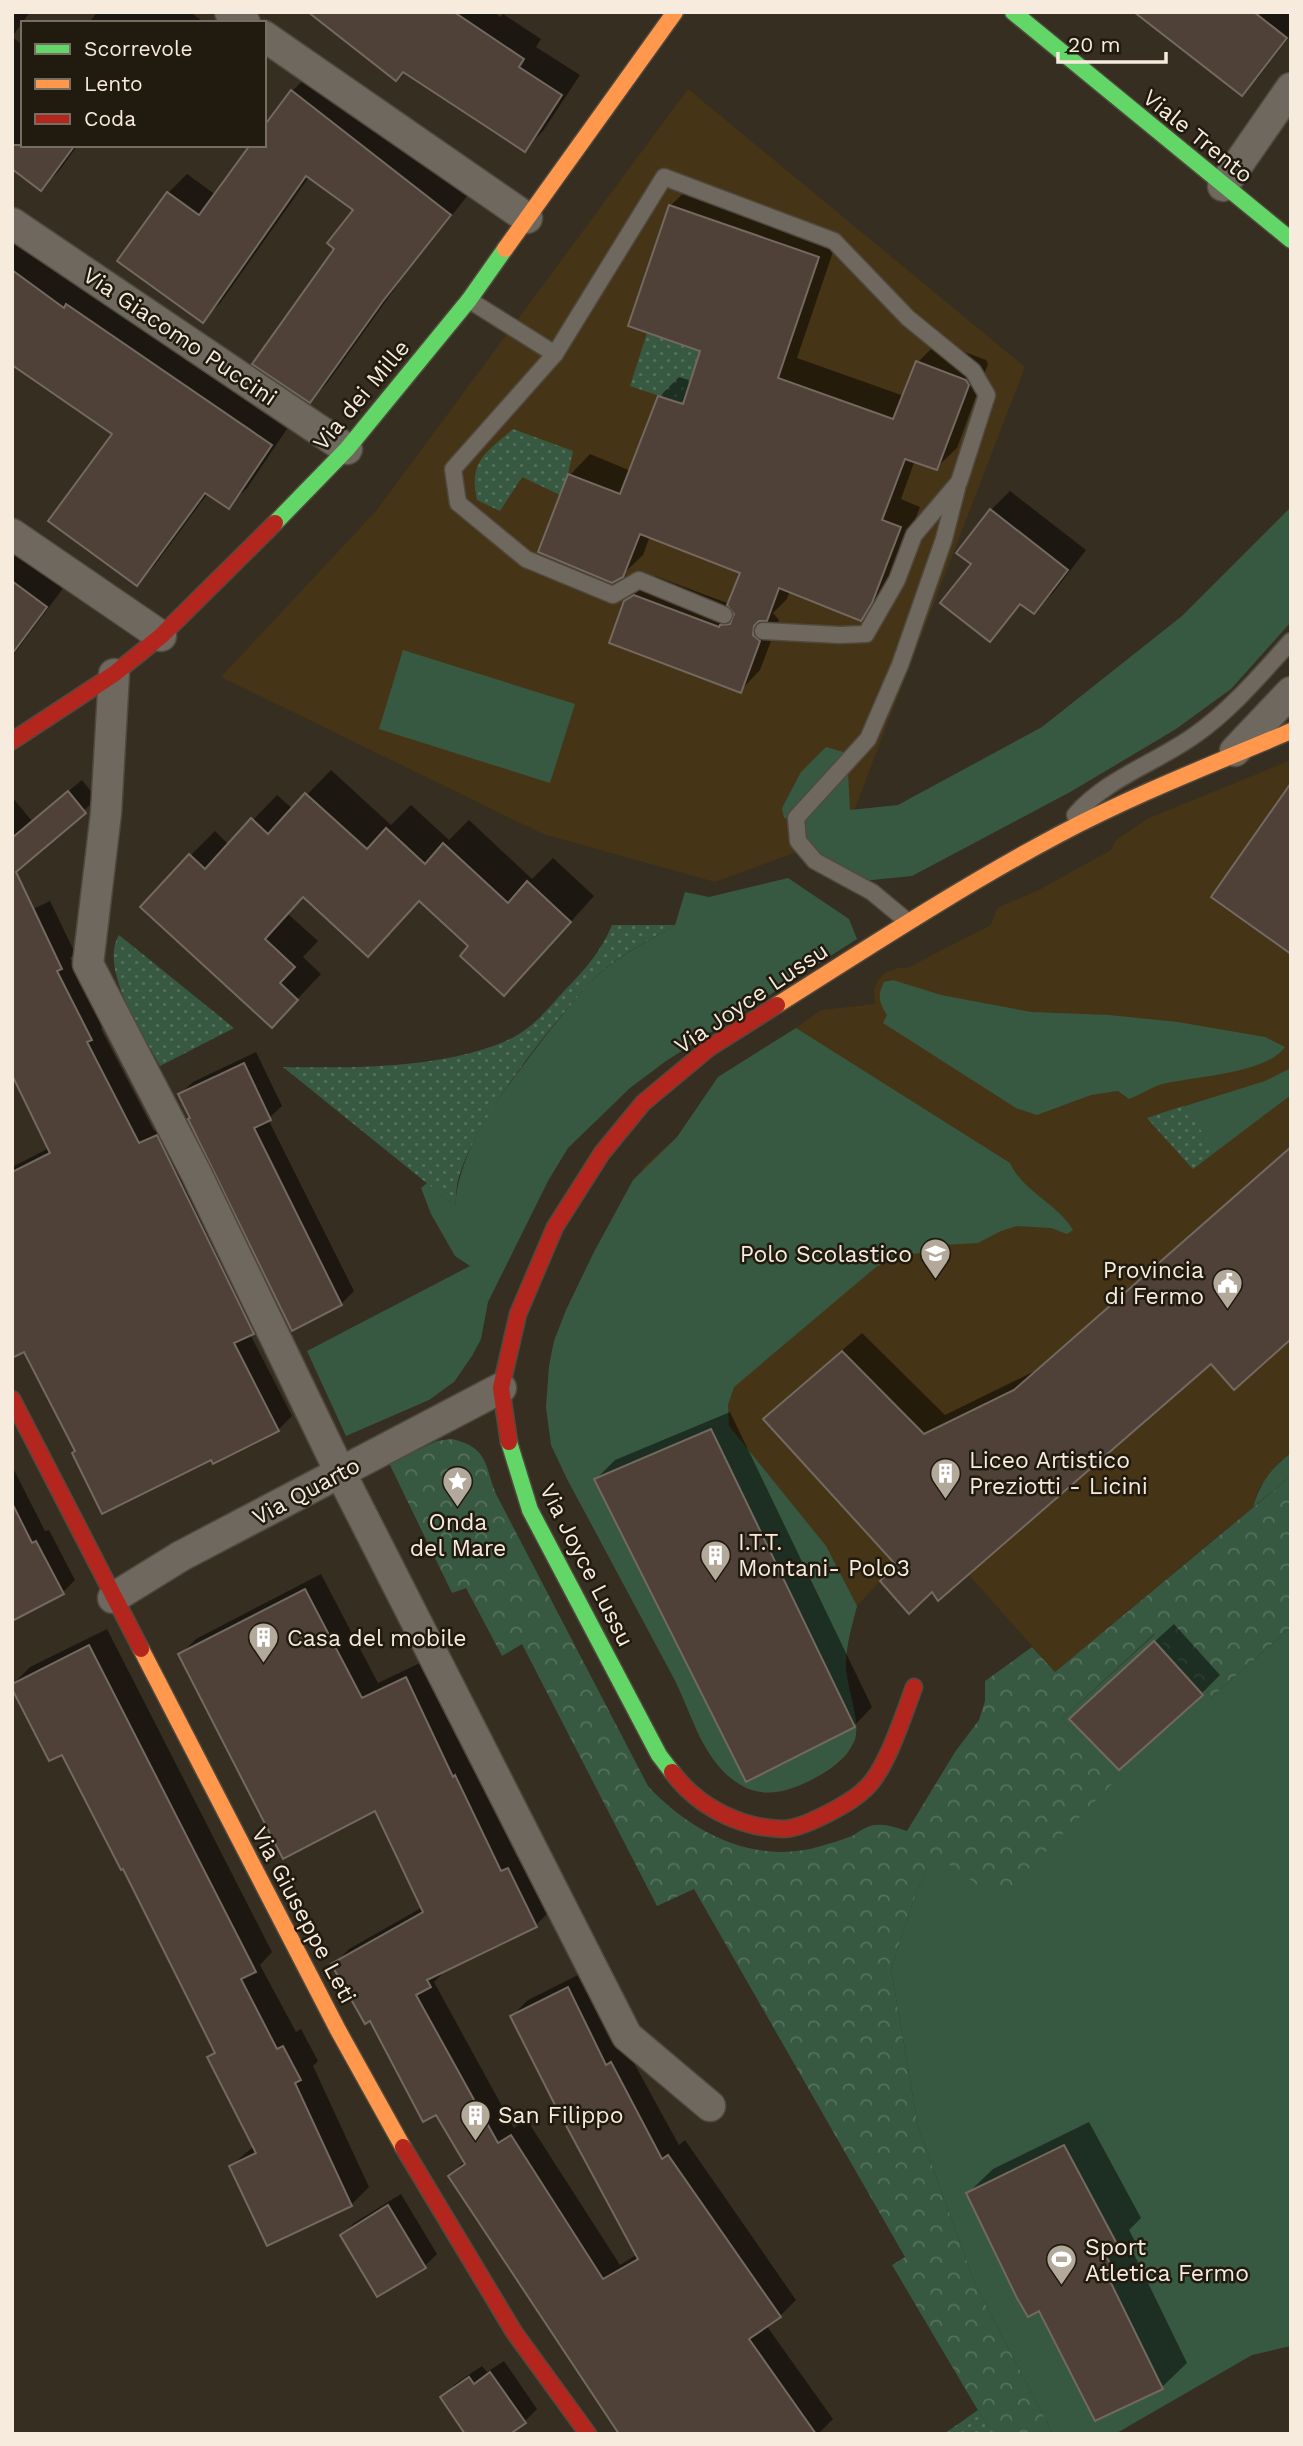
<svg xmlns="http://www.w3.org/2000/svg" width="1303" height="2446" font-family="'Work Sans',sans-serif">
<defs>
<pattern id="park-crowns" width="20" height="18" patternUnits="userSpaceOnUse" patternTransform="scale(1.75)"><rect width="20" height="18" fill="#385941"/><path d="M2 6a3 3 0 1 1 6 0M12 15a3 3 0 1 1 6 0" fill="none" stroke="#55715c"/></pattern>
<pattern id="garden-dots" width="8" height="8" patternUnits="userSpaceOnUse" patternTransform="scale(1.75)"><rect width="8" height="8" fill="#385941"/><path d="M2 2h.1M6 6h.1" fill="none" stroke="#55715c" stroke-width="1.8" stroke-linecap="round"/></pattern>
</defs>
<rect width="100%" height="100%" fill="#362e20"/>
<!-- built -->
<g fill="#463416">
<path d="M 688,89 L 1025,367 L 845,834 L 715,882 L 543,834 L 221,677 L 376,511 Z"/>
<path d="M 1291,760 L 1291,1453 L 1280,1461 L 1259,1488 L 1253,1507 L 1055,1672 L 969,1575 L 938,1601 L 932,1592 L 909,1613 L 879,1582 L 857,1606 L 848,1640 L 846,1668 L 856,1727 L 856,1738 L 847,1755 L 823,1774 L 782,1792 L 764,1793 L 743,1787 L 726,1774 L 699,1737 L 681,1691 L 567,1479 L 551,1445 L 546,1407 L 549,1366 L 554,1341 L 566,1310 L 594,1252 L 645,1165 L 677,1137 L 718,1077 L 796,1028 L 821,1010 L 875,1004 L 874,989 L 879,979 L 885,973 L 898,968 L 907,968 L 991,925 L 997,908 L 1039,890 L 1111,850 L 1116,840 L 1149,818 Z"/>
</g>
<!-- grass -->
<g fill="#385941">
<path d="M 1291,507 L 1291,622 L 1231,689 L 1176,729 L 1072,791 L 912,876 L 862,881 L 815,861 L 796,818 L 784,818 L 782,808 L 801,772 L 826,747 L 847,753 L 850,810 L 898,805 L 1042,727 L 1182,616 Z"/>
<path d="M 403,650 L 575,704 L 550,783 L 379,729 Z"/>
<path d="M 788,878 L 849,919 L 857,939 L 666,1061 L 630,1088 L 568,1148 L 548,1181 L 488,1302 L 481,1339 L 472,1356 L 454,1382 L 429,1400 L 346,1436 L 307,1351 L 470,1266 L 455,1256 L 431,1214 L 421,1188 L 427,1183 L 455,1206 C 460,1145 502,1094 537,1047 C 555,1024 574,999 595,978 C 616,957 650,940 675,925 L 685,892 L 709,897 Z"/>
<path d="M 893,980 L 941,995 L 1031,1012 L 1109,1015 L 1178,1022 L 1265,1037 L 1285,1047 C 1265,1075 1191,1076 1159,1085 C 1149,1089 1139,1095 1129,1099 L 1118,1091 L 1091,1095 L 1037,1115 L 1016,1108 L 883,1023 L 887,1015 C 879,1002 877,996 884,982 Z"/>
<path d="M 796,1028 L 1010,1163 C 1024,1193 1056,1202 1073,1230 L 1067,1234 L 1051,1228 L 1017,1226 L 1001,1231 L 978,1243 L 943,1245 L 929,1252 L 897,1256 L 876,1267 L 734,1387 L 728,1405 L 729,1426 L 826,1546 L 857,1606 C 852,1627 845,1647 846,1669 C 847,1689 862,1723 854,1742 C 845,1761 826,1773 807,1782 C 786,1792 762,1798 741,1785 C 702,1763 692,1712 672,1675 C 637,1610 602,1544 567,1479 L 551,1445 L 546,1407 L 549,1366 L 554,1341 L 566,1310 L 594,1252 L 633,1180 L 677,1137 L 718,1077 Z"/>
<path d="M 1291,1068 L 1291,1095 L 1193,1169 L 1147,1118 L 1265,1081 Z"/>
<path d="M 1291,1453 L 1291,1476 L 1253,1507 C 1260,1483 1271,1468 1291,1453 Z"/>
<path d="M 1291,1627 L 1291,2346 L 1252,2355 L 1115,2434 L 1053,2434 L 975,2284 L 918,2126 L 891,1969 L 917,1890 L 936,1854 L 1116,1779 L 1062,1719 L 1155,1634 L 1212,1697 Z"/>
</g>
<!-- park -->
<path fill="url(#park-crowns)" d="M 452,1439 C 489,1448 484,1464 496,1494 L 648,1786 C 691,1833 756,1866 821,1846 C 831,1843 842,1840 852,1836 C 859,1832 867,1825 876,1825 C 886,1824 897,1828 907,1831 L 955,1752 L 979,1720 L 985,1701 L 985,1681 L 1032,1647 L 1055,1672 L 1291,1476 L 1291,1627 L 1212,1697 L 1154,1634 L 1062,1719 L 1117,1779 L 998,1900 L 936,1855 L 917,1890 L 891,1969 L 918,2126 L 975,2284 L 1053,2434 L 992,2434 L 892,2265 L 905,2257 L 694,1889 L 657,1906 L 522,1644 L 502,1656 L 466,1588 L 452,1593 L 389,1463 L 437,1441 Z"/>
<!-- garden -->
<g fill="url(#garden-dots)">
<path d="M 647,333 L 700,351 L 683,404 L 630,386 Z"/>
<path d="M 513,429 L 573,451 L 568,474 L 560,495 L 522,477 L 500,511 L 477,500 C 468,461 487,452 513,429 Z"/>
<path d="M 612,925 L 675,925 C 650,940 615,957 595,978 C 554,1020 468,1128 457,1185 C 456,1192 456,1199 455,1206 L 283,1067 C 354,1068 450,1069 514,1037 C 535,1026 550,1006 565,990 C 584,971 602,950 612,925 Z"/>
<path d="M 119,935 L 234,1028 L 160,1066 C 144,1036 98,968 119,935 Z"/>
<path d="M 1183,1106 L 1216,1151 L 1193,1169 L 1147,1118 Z"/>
<path d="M 978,2410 L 992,2434 L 944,2434 Z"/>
</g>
<!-- shadow -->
<g fill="#0007">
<path d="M 12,12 L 30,12 L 12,37 Z"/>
<path d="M 97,12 L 190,12 L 205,23 L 89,23 Z"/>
<path d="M 311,12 L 494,12 L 500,17 L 503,14 L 541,39 L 536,47 L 580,75 L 543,131 L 524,150 Z"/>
<path d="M 1137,12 L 1290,12 L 1291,35 L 1258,78 L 1242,93 Z"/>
<path d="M 12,37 L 23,45 L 23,145 L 78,145 L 59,171 L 41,189 L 12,167 Z"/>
<path d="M 311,73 L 468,195 L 401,280 L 328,382 L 310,401 L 337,248 L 355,210 L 309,177 L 221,302 L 202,321 L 119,260 L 168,193 L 187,174 L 216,195 L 264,145 L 292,91 Z"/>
<path d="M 691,186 L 838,237 L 797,358 L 904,396 L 918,362 L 938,342 L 986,360 L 988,364 L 957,448 L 936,468 L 915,460 L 901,499 L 920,507 L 891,581 L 881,599 L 861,619 L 790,590 L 787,599 L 773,613 L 779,620 L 760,670 L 740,691 L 626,602 L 647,581 L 655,576 L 730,604 L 742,572 L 650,536 L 643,555 L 622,575 L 540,552 L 570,475 L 590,454 L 631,471 L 659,397 L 679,377 L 692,381 L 703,350 L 670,206 Z"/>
<path d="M 12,237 L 83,290 L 86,287 L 289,426 L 247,488 L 228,507 L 208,493 L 155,565 L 136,584 L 115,434 L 12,363 Z"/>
<path d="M 1010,491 L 1086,550 L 1053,593 L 1034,612 L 1022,603 L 990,640 L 973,564 L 991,510 Z"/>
<path d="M 18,553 L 64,587 L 12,657 L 12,558 Z"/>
<path d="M 331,770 L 391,825 L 411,805 L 449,840 L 469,820 L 532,879 L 553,858 L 594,896 L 528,969 L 470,946 L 420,900 L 368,954 L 304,896 L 288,914 L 318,941 L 303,957 L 321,974 L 272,1026 L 190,856 L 215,831 L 229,845 L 277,795 L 293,809 Z"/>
<path d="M 82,780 L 97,799 L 12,872 L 12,797 L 32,821 Z"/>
<path d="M 50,901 L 75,953 L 70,958 L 105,1024 L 101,1029 L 154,1131 L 171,1122 L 267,1318 L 250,1334 L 292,1416 L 278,1430 L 212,1457 L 77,1450 L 25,1350 L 12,1338 L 12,1164 L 14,1166 L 49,1148 L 12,919 Z"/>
<path d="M 256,1052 L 282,1106 L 268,1119 L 354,1291 L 341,1304 L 293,1329 L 180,1094 L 193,1082 Z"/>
<path d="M 1291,1147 L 1291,1336 L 1211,1361 L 932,1589 L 898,1565 L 785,1400 L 862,1333 L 945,1415 L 1035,1371 Z"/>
<path d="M 730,1412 L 872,1707 L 854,1726 L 596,1479 L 615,1460 Z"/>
<path d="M 12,1466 L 45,1531 L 49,1530 L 75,1580 L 63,1592 L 12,1619 Z"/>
<path d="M 321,1574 L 378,1683 L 422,1662 L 469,1762 L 472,1760 L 517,1857 L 524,1853 L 552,1909 L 536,1925 L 446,1970 L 434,1982 L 514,2128 L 527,2120 L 620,2265 L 638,2254 L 512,2016 L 528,2000 L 584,1972 L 679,2145 L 685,2140 L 796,2300 L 780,2316 L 766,2325 L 833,2419 L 818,2434 L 651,2434 L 450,2176 L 465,2160 L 437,2113 L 333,1965 L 349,1949 L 423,1907 L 376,1809 L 180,1655 L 196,1639 Z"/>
<path d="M 1174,1624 L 1220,1675 L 1201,1694 L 1090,1700 Z"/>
<path d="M 107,1629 L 272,1952 L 260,1965 L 296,2032 L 301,2029 L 318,2061 L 313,2066 L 369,2187 L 351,2205 L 231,2166 L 254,2146 L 209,2058 L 216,2050 L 124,1867 L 62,1753 L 12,1685 L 30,1667 Z"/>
<path d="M 1089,2122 L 1141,2218 L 1129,2230 L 1137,2245 L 1132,2250 L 1187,2363 L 1162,2387 L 1095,2419 L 1040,2308 L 968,2193 L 993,2169 Z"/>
<path d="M 401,2194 L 437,2254 L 425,2266 L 342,2235 L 354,2223 Z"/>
<path d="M 504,2361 L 537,2409 L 524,2422 L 443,2397 L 455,2384 L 482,2366 L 487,2372 Z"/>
</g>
<!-- building -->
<g fill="#4f4137" stroke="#736960" stroke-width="2">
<path d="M 308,12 L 454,12 L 524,59 L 519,67 L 562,95 L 525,152 L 403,72 L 396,81 Z"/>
<path d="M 1134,12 L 1254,12 L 1287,38 L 1242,96 Z"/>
<path d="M 291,90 L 451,215 L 383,301 L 310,403 L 252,364 L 334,249 L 327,243 L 353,210 L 306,176 L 203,323 L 117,261 L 167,192 L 199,215 L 250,145 L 264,145 L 264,126 Z"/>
<path d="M 12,145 L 75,145 L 41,191 L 12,169 Z"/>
<path d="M 669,205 L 819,257 L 778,378 L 893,419 L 916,361 L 966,380 L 969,385 L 937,470 L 905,459 L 882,520 L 901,527 L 872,603 L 861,621 L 779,588 L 767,621 L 759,621 L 754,626 L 753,635 L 760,641 L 741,693 L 609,643 L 624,601 L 634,595 L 719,627 L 720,625 L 730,624 L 734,614 L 727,605 L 740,573 L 640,534 L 623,577 L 612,583 L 538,552 L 568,474 L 620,494 L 658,396 L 683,404 L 700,351 L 628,326 Z"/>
<path d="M 12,270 L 64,308 L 66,304 L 272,445 L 229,509 L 205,493 L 137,586 L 48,521 L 112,434 L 12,365 Z"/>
<path d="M 990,509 L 1068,570 L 1034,614 L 1020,604 L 990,642 L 940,603 L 971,564 L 956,553 Z"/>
<path d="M 12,581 L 47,607 L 12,654 Z"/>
<path d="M 1291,783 L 1291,954 L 1211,897 Z"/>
<path d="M 68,791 L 86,813 L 16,872 L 62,969 L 57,971 L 92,1040 L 87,1042 L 139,1143 L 157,1135 L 254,1334 L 234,1343 L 279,1431 L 213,1464 L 211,1460 L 102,1514 L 72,1453 L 75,1451 L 24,1352 L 12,1358 L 12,1172 L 50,1153 L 12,1075 L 12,838 Z"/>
<path d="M 305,793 L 367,849 L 386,828 L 425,864 L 443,843 L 508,903 L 527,881 L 571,922 L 504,996 L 460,956 L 468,946 L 419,901 L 368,957 L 303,897 L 265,939 L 295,967 L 280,983 L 298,1000 L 272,1028 L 140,907 L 189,854 L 205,869 L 251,818 L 268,834 Z"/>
<path d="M 244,1063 L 271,1120 L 254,1128 L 342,1305 L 292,1331 L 188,1119 L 190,1118 L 178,1094 Z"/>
<path d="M 1291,1147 L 1291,1339 L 1234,1390 L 1211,1364 L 938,1601 L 932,1592 L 909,1614 L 880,1581 L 896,1565 L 763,1419 L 842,1351 L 924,1434 L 1014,1390 Z"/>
<path d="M 711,1429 L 855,1727 L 746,1782 L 594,1479 Z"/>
<path d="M 12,1503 L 32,1543 L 36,1541 L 64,1594 L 12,1621 Z"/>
<path d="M 305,1589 L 362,1698 L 406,1677 L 453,1777 L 455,1775 L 501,1871 L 508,1868 L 537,1927 L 427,1980 L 431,1987 L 416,1995 L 498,2143 L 511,2135 L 603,2279 L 638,2259 L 555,2105 L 510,2016 L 568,1987 L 606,2065 L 611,2062 L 662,2159 L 668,2155 L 781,2317 L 749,2339 L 816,2434 L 619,2434 L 448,2176 L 465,2164 L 436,2115 L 423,2122 L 370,2021 L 365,2024 L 331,1964 L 423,1912 L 375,1811 L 283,1859 L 178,1654 Z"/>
<path d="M 1154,1641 L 1203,1695 L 1119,1770 L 1069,1719 Z"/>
<path d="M 89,1645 L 256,1972 L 241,1979 L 277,2049 L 283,2046 L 301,2080 L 295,2083 L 352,2206 L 267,2246 L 229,2166 L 256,2153 L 207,2057 L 215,2053 L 123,1869 L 121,1870 L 62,1755 L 49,1761 L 12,1689 L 12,1684 Z"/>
<path d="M 1064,2145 L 1117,2244 L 1104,2253 L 1114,2270 L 1107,2275 L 1163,2389 L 1095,2421 L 1039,2311 L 1028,2317 L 1017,2298 L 966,2193 Z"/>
<path d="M 388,2205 L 426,2268 L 377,2297 L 340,2235 Z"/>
<path d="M 490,2372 L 526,2423 L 510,2434 L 465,2434 L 440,2397 L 469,2377 L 474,2384 Z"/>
</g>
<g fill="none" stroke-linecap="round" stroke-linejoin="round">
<defs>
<g id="lane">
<path d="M 469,300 L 555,354"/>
<path d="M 724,615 L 639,580 L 613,595 L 526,559 L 458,503 L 453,469 L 555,354 L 664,177 L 834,241 L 908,318 L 973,371 L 987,395 L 959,482 L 914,535 L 897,580 L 866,634 L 840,635 L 763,631"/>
<path d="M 1075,815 C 1107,778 1156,763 1195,735 C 1232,709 1261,674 1291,641"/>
<path d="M 907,921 L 872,892 L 815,861 L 798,841 L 796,818 L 868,739 L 900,665 L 944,539 L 957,488"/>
</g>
<g id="street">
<path d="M 230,12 L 245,23"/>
<path d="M 264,36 L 527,218"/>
<path d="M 1223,186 L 1291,88"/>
<path d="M 12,223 L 347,449"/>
<path d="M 12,534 L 161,636"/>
<path d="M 114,674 L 106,813 L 88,964 L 196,1173 L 340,1472 L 627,2036 L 710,2106"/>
<path d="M 1235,751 L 1291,692"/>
<path d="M 113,1598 L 181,1556 L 501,1388"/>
</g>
<g id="fast">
<path d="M 1013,12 L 1291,240"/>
<path d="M 275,523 L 347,449 L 469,300 L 505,249"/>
<path d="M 509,1442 L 530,1510 L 659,1755 L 672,1772"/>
</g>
<g id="slow">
<path d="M 505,249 L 675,12"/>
<path d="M 777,1005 C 869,947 962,886 1058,835 C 1133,795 1213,764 1291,731"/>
<path d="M 141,1649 L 338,2030 L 403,2147"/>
</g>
<g id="jam">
<path d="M 12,741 L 114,674 L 161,636 L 275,523"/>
<path d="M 12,1399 L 141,1649"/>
<path d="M 509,1442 L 501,1388 L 518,1314 L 555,1227 L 602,1153 L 643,1103 L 709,1048 L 777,1005"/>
<path d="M 672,1772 C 698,1807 740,1828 783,1829 C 803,1829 851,1803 865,1789 C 886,1771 904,1714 914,1687"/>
<path d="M 403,2147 L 514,2332 L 588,2434"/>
</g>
</defs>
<!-- lane casing -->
<use href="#lane" stroke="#50493e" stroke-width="19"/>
<!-- street casing -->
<use href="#street" stroke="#50493e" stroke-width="33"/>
<!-- fast casing -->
<use href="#fast" stroke="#50493e" stroke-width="19"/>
<!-- slow casing -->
<use href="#slow" stroke="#50493e" stroke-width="19"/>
<!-- jam casing -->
<use href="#jam" stroke="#50493e" stroke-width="19"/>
<!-- lane -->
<use href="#lane" stroke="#6f685e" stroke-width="16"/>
<!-- street -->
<use href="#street" stroke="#6f685e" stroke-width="30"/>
<!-- fast -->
<use href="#fast" stroke="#63d668" stroke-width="16"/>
<!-- slow -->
<use href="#slow" stroke="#ff974d" stroke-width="16"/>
<!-- jam -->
<use href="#jam" stroke="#b3261e" stroke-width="16"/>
</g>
<!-- icons -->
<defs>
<symbol id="school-pin" viewBox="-11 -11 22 30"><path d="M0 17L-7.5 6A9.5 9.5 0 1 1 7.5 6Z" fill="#b3a99a" stroke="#211a0e"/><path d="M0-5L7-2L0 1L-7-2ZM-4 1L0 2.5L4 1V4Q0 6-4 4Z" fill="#fff"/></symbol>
<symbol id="civic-pin" viewBox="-11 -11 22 30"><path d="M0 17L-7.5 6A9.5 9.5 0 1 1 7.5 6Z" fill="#b3a99a" stroke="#211a0e"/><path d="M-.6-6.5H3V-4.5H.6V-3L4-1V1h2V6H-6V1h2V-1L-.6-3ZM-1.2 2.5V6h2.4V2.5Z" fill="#fff"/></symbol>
<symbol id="building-pin" viewBox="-11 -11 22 30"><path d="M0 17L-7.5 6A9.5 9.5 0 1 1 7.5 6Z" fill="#b3a99a" stroke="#211a0e"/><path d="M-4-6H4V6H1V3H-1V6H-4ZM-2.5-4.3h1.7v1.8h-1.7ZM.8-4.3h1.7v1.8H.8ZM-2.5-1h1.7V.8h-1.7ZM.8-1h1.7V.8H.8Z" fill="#fff"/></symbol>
<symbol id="sight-pin" viewBox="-11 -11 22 30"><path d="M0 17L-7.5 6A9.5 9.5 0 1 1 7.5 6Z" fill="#b3a99a" stroke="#211a0e"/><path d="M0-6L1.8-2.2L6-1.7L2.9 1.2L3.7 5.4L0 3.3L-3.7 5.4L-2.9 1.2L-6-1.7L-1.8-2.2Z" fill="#fff"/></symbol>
<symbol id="stadium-pin" viewBox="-11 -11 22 30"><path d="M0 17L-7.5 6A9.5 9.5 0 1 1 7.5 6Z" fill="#b3a99a" stroke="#211a0e"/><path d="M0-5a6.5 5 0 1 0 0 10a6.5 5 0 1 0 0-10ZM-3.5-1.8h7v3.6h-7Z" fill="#fff"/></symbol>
</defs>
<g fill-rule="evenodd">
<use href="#school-pin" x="918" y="1236" width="35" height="47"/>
<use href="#civic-pin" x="1210" y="1266" width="35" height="47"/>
<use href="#building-pin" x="928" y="1456" width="35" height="47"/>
<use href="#sight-pin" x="440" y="1464" width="35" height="47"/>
<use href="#building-pin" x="698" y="1538" width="35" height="47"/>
<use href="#building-pin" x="246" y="1620" width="35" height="47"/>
<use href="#building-pin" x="458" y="2098" width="35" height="47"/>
<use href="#stadium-pin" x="1044" y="2242" width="35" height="47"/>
</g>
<g text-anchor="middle" stroke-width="5" stroke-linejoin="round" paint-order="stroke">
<!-- street labels -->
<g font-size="23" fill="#f6ebdc" stroke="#211a0e">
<text transform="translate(1198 136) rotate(39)" y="8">Viale Trento</text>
<text transform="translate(180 336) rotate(34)" y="8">Via Giacomo Puccini</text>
<text transform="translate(361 395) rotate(-50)" y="8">Via dei Mille</text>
<text transform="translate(751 998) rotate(-34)" y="8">Via Joyce Lussu</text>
<text transform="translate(306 1491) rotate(-28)" y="8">Via Quarto</text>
<text transform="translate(587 1565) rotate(63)" y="8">Via Joyce Lussu</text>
<text transform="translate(304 1915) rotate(62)" y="8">Via Giuseppe Leti</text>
</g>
<!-- poi labels -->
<g font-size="23" fill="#f6ebdc" stroke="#211a0e" text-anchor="start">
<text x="912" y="1262" text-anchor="end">Polo Scolastico</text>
<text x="1204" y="1278" text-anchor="end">Provincia<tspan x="1204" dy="26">di Fermo</tspan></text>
<text x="969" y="1468">Liceo Artistico<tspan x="969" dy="26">Preziotti - Licini</tspan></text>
<text x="458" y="1530" text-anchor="middle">Onda<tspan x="458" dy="26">del Mare</tspan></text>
<text x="738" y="1550">I.T.T.<tspan x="738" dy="26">Montani- Polo3</tspan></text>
<text x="287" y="1646">Casa del mobile</text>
<text x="498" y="2123">San Filippo</text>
<text x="1085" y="2255">Sport<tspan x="1085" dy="26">Atletica Fermo</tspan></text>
</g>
</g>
<!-- border -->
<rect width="1303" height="2446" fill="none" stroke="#f6ebdc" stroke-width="28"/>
<!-- legend -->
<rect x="21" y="21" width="245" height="126" fill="#211a0e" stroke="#766e60" stroke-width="2"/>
<rect x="35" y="44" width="35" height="10" fill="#63d668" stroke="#766e60" stroke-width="2"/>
<text x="84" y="56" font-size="21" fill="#f6ebdc">Scorrevole</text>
<rect x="35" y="79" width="35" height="10" fill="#ff974d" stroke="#766e60" stroke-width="2"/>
<text x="84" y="91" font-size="21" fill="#f6ebdc">Lento</text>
<rect x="35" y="114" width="35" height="10" fill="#b3261e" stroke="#766e60" stroke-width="2"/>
<text x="84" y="126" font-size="21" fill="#f6ebdc">Coda</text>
<!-- scale -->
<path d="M1058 52v10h108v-10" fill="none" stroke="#f6ebdc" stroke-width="3.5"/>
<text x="1068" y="52" font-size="21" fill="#f6ebdc" stroke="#211a0e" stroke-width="5" paint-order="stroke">20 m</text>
</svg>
